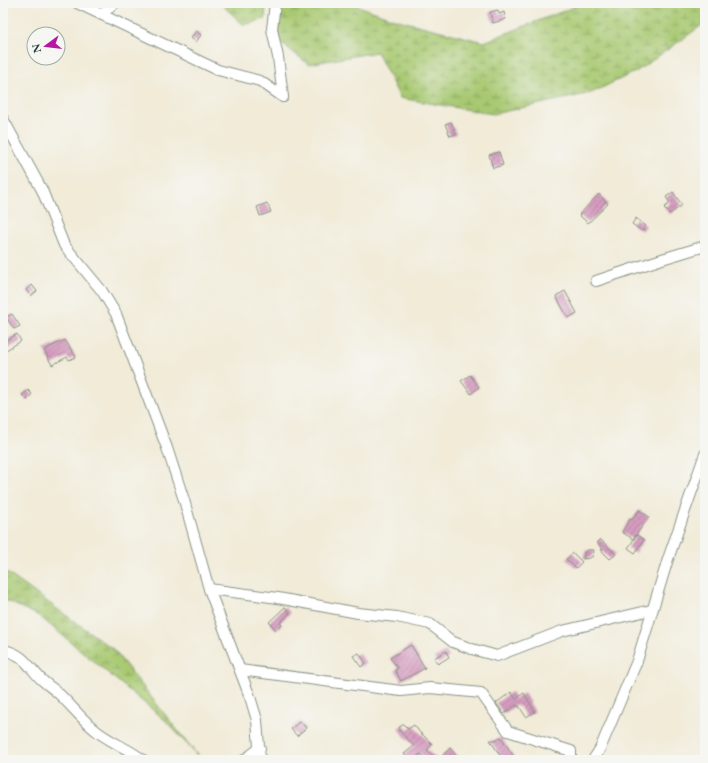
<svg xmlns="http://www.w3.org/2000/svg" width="708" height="763" font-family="'EB Garamond',serif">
<defs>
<pattern id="wetland-marsh" width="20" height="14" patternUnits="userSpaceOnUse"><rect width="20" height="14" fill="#a8c971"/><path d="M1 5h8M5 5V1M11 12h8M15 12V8" fill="none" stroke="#88a45e"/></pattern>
<pattern id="building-hatch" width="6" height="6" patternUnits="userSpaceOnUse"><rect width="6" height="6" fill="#d59cbf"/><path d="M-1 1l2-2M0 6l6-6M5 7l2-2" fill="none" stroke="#ac809c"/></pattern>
</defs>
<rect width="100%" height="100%" fill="#f6f6f2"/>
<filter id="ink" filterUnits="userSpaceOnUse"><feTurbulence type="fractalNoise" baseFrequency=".025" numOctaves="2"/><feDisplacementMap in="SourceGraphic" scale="8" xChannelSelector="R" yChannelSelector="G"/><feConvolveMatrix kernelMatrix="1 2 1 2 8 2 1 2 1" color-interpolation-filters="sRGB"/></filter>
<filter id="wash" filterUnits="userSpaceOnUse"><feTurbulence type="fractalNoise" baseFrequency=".012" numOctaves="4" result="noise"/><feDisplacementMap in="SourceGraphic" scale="16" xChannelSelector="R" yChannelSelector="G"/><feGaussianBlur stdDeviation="0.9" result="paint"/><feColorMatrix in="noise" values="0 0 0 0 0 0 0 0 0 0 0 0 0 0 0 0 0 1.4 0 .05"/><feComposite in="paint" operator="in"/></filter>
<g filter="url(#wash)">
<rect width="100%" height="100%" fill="#f1ebd8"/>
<!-- wetland -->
<g fill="url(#wetland-marsh)" stroke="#648352">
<path d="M 220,3 L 266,3 L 265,19 L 244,25 Z"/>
<path d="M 279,3 L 350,3 L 394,19 L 484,42 L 584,3 L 705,3 L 705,23 L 637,71 L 591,93 L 493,114 L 400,98 L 377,52 L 308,64 L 278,40 L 277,7 Z"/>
<path d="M 3,570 L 113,649 L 198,756 L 165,720 L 39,616 L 3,599 Z"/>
</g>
<g id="blocks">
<!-- building -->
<g fill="url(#building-hatch)">
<path d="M 498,10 L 499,14 L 504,12 L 506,19 L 493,23 L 490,12 Z"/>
<path d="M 196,31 L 201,35 L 196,42 L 191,38 Z"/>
<path d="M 451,122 L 456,134 L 450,136 L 445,124 Z"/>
<path d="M 499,152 L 503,165 L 493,168 L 489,155 Z"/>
<path d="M 673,192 L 682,205 L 670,214 L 664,208 L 670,203 L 666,197 Z"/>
<path d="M 599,194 L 608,204 L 588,223 L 579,215 Z"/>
<path d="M 267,203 L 271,212 L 260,216 L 257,207 Z"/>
<path d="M 636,218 L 646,226 L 642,231 L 632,224 Z"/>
<path d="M 32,285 L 37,291 L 31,296 L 26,290 Z"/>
<path d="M 565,291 L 577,313 L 568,318 L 556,296 Z"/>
<path d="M 12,314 L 20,326 L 14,329 L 6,317 Z"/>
<path d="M 17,334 L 21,341 L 3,352 L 3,342 Z"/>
<path d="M 65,340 L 76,357 L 69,360 L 67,357 L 52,365 L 44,350 Z"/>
<path d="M 470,375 L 479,387 L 471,394 L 461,381 Z"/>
<path d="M 28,390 L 32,394 L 27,400 L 22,395 Z"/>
<path d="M 639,510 L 649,517 L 633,539 L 622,532 L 630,519 L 632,520 Z"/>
<path d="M 637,535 L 644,540 L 635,553 L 628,548 Z"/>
<path d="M 600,539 L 616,554 L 610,559 L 601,550 L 603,550 L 597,542 Z"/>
<path d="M 587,550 L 594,550 L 593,556 L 590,558 L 583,559 L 585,552 Z"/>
<path d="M 573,553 L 582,562 L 576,568 L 566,559 Z"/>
<path d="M 285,607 L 290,613 L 280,623 L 282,625 L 276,630 L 269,622 Z"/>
<path d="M 411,645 L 425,668 L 401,681 L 395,670 L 398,668 L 390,658 Z"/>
<path d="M 446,651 L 449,657 L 438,664 L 434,658 Z"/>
<path d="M 359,653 L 366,663 L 361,667 L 353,656 Z"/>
<path d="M 511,692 L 516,699 L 524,693 L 535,712 L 526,717 L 519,706 L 518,707 L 516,705 L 504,714 L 496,703 Z"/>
<path d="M 300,721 L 306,728 L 297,736 L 291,729 Z"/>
<path d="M 403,724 L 408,729 L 414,725 L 421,734 L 422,734 L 432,744 L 427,750 L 438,760 L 450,748 L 460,760 L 427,760 L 421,754 L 413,760 L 409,760 L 404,754 L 414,746 L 398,729 Z"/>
<path d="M 501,737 L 516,760 L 503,760 L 490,740 L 495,740 Z"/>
</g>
</g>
</g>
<g filter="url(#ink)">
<use href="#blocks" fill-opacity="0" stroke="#889486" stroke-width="1"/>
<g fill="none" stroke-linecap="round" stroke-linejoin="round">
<defs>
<g id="minor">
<path d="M 77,3 L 218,70 L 260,81 L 283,97"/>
<path d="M 275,3 L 272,29 L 278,57 L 283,97"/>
<path d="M 102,14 L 115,3"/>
<path d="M 3,119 L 42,190 L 64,245 L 102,291 L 116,314 L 167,448 L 184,500 L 209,589 L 250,697 L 257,720 L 260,760"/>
<path d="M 596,281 L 662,259 L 705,246"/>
<path d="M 209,589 L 278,598 L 358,613 L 397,617 L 430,624 L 453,642 L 472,649 L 497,656 L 562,631 L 651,610"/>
<path d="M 3,650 C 24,654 27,665 41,679 C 46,684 52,688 57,692 C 70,704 81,718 94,729 C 109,742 128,748 143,760"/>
<path d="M 240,670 L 401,691 L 430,688 L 481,693 L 508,731 L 571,751 L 571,760"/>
<path d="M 244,760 L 260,748"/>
<path d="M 593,760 L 600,749 L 637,661 L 668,559 L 705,454"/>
</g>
</defs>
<!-- minor casing -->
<use href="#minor" stroke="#889486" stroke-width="12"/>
<!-- minor -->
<use href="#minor" stroke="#fff" stroke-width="10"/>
</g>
</g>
<!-- margin -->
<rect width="708" height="763" fill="none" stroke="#f6f6f2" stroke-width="16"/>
<!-- north arrow -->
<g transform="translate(46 46) rotate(255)"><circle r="19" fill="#f6f6f2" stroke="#a0aca6"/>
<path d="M0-3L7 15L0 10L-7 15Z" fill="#b5179e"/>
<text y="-6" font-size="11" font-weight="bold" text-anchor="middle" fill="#1f3d34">N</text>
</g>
</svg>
